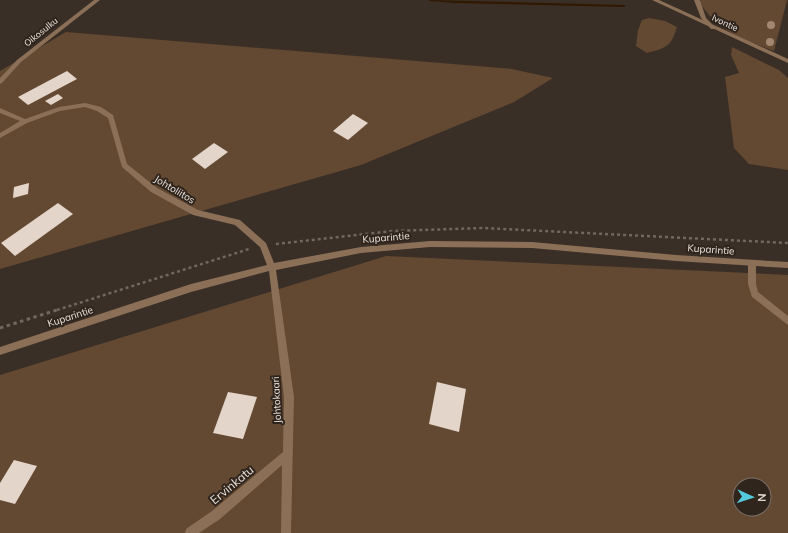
<svg xmlns="http://www.w3.org/2000/svg" width="788" height="533" font-family="Mulish,sans-serif">
<rect width="100%" height="100%" fill="#3a2f26"/>
<!-- green -->
<g fill="#634832" fill-rule="evenodd">
<path d="M 701,0 L 787,0 L 774,51 C 745,40 716,31 700,2 Z"/>
<path d="M 649,18 L 665,21 L 677,27 C 671,47 666,48 647,53 L 636,46 L 638,30 L 642,20 Z"/>
<path d="M 66,32 L 512,69 L 553,78 L 514,102 L 361,165 L 0,269 L 0,71 Z"/>
<path d="M 732,47 L 779,70 L 788,78 L 788,170 L 749,164 L 734,148 L 725,77 L 739,73 L 731,55 Z"/>
<path d="M 386,256 L 788,275 L 788,533 L 0,533 L 0,375 ZM 740,485 L 764,485 L 764,509 L 740,509 Z"/>
</g>
<g fill="none" stroke-linecap="round" stroke-linejoin="round">
<!-- stream -->
<path fill="#311801" fill-rule="evenodd" d="M 428,0 L 624,5 L 626,6 L 624,7 L 455,3 L 430,1 Z"/>
</g>
<!-- building -->
<g fill="#e3d5c9">
<path d="M 67,71 L 77,79 L 28,105 L 18,97 Z"/>
<path d="M 58,94 L 63,98 L 51,105 L 45,101 Z"/>
<path d="M 353,114 L 368,123 L 348,140 L 333,131 Z"/>
<path d="M 214,143 L 228,152 L 205,169 L 192,159 Z"/>
<path d="M 29,183 L 28,194 L 13,198 L 14,187 Z"/>
<path d="M 58,203 L 73,214 L 15,256 L 1,243 Z"/>
<path d="M 437,382 L 466,389 L 459,432 L 429,424 Z"/>
<path d="M 228,392 L 257,397 L 243,439 L 213,433 Z"/>
<path d="M 14,460 L 37,466 L 15,504 L 0,500 L 0,483 Z"/>
</g>
<g fill="none" stroke-linecap="round" stroke-linejoin="round">
<!-- path-far1 -->
<g stroke="#71675f" stroke-width="2.5" stroke-dasharray="3 3" stroke-linecap="butt">
<path d="M 276,244 L 392,231 L 483,228 L 788,243"/>
<path d="M 57,310 L 249,249"/>
</g>
<!-- path -->
<path stroke="#71675f" stroke-width="3" stroke-dasharray="3.5 3.5" stroke-linecap="butt" d="M 0,328 L 60,309"/>
<!-- service -->
<g fill="#8c6f57" fill-rule="evenodd">
<path d="M 694,0 L 700,0 L 706,18 L 715,27 L 715,29 L 711,29 L 701,18 Z"/>
<path d="M 752,260 L 755,261 L 756,263 L 756,284 L 758,292 L 788,316 L 788,325 L 752,297 L 748,284 L 748,263 L 749,261 Z"/>
</g>
<!-- minor -->
<g fill="#8c6f57" fill-rule="evenodd">
<path d="M 94,0 L 100,0 L 21,62 L 2,83 L 0,84 L 0,78 L 17,60 Z"/>
<path d="M 652,0 L 659,0 L 788,59 L 788,63 Z"/>
<path d="M 85,103 L 101,107 L 113,115 L 127,164 L 157,188 L 198,210 L 240,220 L 266,243 L 274,263 L 361,247 L 430,241 L 532,242 L 676,255 L 788,262 L 788,268 L 676,261 L 532,248 L 430,247 L 361,253 L 276,270 L 294,397 L 291,533 L 281,533 L 282,465 L 220,519 L 199,533 L 185,533 L 186,529 L 212,511 L 283,452 L 284,397 L 269,271 L 191,292 L 0,355 L 0,347 L 191,284 L 267,265 L 260,247 L 235,225 L 193,215 L 151,192 L 122,167 L 108,118 L 97,111 L 85,107 L 60,111 L 27,123 L 0,138 L 0,133 L 20,121 L 0,113 L 0,108 L 25,119 L 59,107 Z"/>
</g>
</g>
<!-- trees -->
<g fill="#a48770">
<circle cx="771" cy="25" r="4"/>
<circle cx="770" cy="42" r="4"/>
</g>
<g text-anchor="middle" stroke-width="4" stroke-linejoin="round" paint-order="stroke">
<!-- far-street labels -->
<g font-size="9" fill="#ede6e0" stroke="#30251c">
<text transform="translate(725 23) rotate(25)" y="3">Ivontie</text>
<text transform="translate(41 32) rotate(-39)" y="3">Oikosulku</text>
</g>
<!-- street labels -->
<g font-size="10" fill="#ede6e0" stroke="#30251c">
<text transform="translate(175 189) rotate(31)" y="4">Johtoliitos</text>
<text transform="translate(386 237) rotate(-5)" y="4">Kuparintie</text>
<text transform="translate(711 249) rotate(4)" y="4">Kuparintie</text>
<text transform="translate(70 316) rotate(-18)" y="4">Kuparintie</text>
<text transform="translate(276 400) rotate(-93)" y="4">Johtokaari</text>
</g>
<!-- near-street labels -->
<g font-size="12" fill="#ede6e0" stroke="#30251c">
<text transform="translate(232 485) rotate(-40)" y="4">Ervinkatu</text>
</g>
</g>
<!-- north arrow -->
<g transform="translate(752 497) rotate(93)"><circle r="19" fill="#30251c" stroke="#7c726a"/>
<path d="M0-3L7 15L0 10L-7 15Z" fill="#54cade"/>
<text y="-6" font-size="11" font-weight="bold" text-anchor="middle" fill="#ede6e0">N</text>
</g>
</svg>
